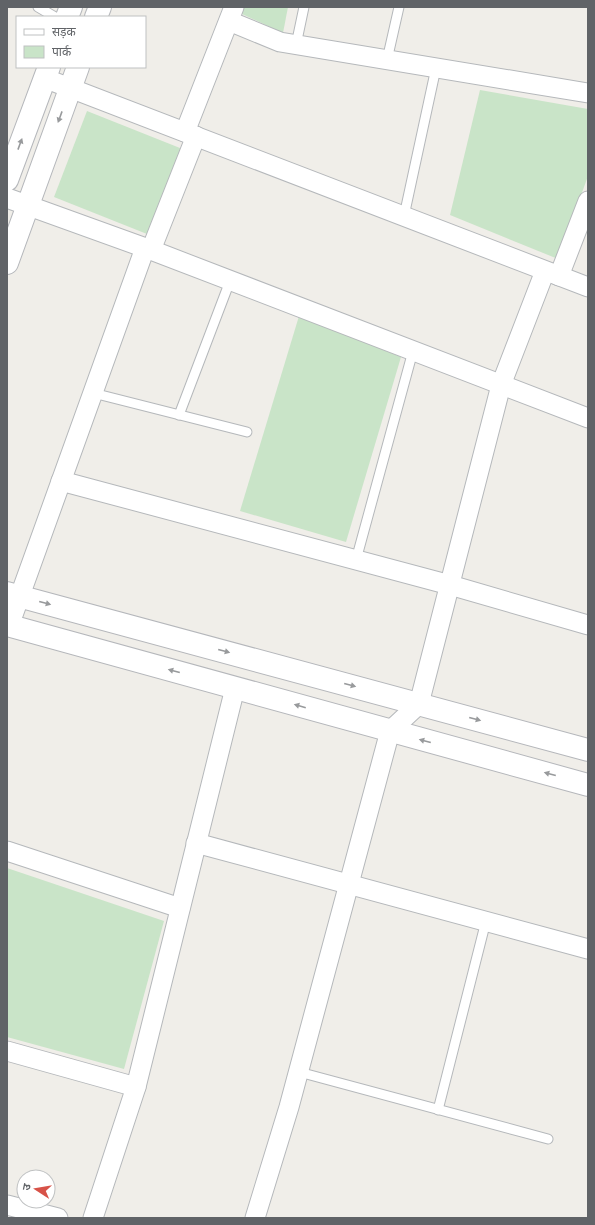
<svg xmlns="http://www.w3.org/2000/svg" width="595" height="1225" font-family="Montserrat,'Noto Sans Devanagari',sans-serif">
<rect width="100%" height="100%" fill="#f0eee9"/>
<!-- green -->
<g fill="#c9e4c8">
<path d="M 244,7 L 288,7 L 283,33 L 242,14 Z"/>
<path d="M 480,90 L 588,109 L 588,176 L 558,259 L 450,215 Z"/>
<path d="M 87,111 L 185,150 L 152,236 L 54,197 Z"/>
<path d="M 299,316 L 401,357 L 346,542 L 240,511 Z"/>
<path d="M 7,868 L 164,921 L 124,1069 L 7,1037 Z"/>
</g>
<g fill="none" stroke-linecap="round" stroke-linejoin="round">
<defs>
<g id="lane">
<path d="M 38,7 L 55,17"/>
<path d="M 296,45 L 304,7"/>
<path d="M 387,60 L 399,7"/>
<path d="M 404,216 L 436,68"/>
<path d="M 93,393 L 247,432"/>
<path d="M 179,415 L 230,281"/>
<path d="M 356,560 L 413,351"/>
<path d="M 299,1072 L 548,1139"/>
<path d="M 438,1110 L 486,921"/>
</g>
<g id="street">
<path d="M 229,21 L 280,42 L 588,93"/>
<path d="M 44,78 L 588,287"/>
<path d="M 185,132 L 234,7"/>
<path d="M 7,198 L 151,250 L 588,418"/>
<path d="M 151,250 L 196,136"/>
<path d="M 559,276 L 588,201"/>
<path d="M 61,481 L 450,585 L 588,625"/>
<path d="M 9,626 L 145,248"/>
<path d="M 196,843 L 588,949"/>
<path d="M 7,851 L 180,908"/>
<path d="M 7,1051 L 136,1087"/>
<path d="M 7,1205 L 58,1218"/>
<path d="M 93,1218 L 136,1087 L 235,688"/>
<path d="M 255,1218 L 289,1107 L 390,731 L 419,704 L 501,385 L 545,271"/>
</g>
<g id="secondary">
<path d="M 67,17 L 71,7"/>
<path d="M 96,17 L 100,7"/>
<path d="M 7,180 L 49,67"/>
<path d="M 7,263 L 78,67"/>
<path d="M 7,593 L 588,750"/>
<path d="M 7,625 L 588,785"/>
</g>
</defs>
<!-- lane casing -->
<use href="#lane" stroke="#b5b8bb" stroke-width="11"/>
<!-- street casing -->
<use href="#street" stroke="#b5b8bb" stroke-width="21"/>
<!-- secondary casing -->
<use href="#secondary" stroke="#b5b7bb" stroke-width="24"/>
<!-- lane -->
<use href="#lane" stroke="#fff" stroke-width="9"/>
<!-- street -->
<use href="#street" stroke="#fff" stroke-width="19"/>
<!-- secondary -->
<use href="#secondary" stroke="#fff" stroke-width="22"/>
</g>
<!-- one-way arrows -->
<defs><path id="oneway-solid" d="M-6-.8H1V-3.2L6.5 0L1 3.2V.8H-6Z"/></defs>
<g fill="#989a9c">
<use href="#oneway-solid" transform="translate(60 117) rotate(110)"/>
<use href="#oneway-solid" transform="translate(20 144) rotate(-70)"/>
<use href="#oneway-solid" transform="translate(45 603) rotate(15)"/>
<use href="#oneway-solid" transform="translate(224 651) rotate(15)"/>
<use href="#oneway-solid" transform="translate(174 671) rotate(-165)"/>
<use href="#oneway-solid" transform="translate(350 685) rotate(15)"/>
<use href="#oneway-solid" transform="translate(300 706) rotate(-164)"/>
<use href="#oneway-solid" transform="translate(475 719) rotate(15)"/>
<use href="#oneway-solid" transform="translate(425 741) rotate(-165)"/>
<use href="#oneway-solid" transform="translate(550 774) rotate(-165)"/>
</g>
<!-- border -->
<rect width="595" height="1225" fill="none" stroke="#606367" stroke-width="16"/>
<!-- legend -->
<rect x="16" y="16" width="130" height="52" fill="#ffffff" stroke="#bfc1c2"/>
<rect x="24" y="29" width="20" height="6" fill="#ffffff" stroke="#bfc1c2"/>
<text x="52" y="36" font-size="12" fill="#606367">सड़क</text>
<rect x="24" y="46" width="20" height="12" fill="#c9e4c8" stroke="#bfc1c2"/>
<text x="52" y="56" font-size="12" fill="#606367">पार्क</text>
<!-- north arrow -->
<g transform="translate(36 1189) rotate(282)"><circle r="19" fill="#ffffff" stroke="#bfc1c2"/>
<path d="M0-3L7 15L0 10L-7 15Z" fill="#d75248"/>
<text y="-6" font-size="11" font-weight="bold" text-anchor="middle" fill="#606367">उ</text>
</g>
</svg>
